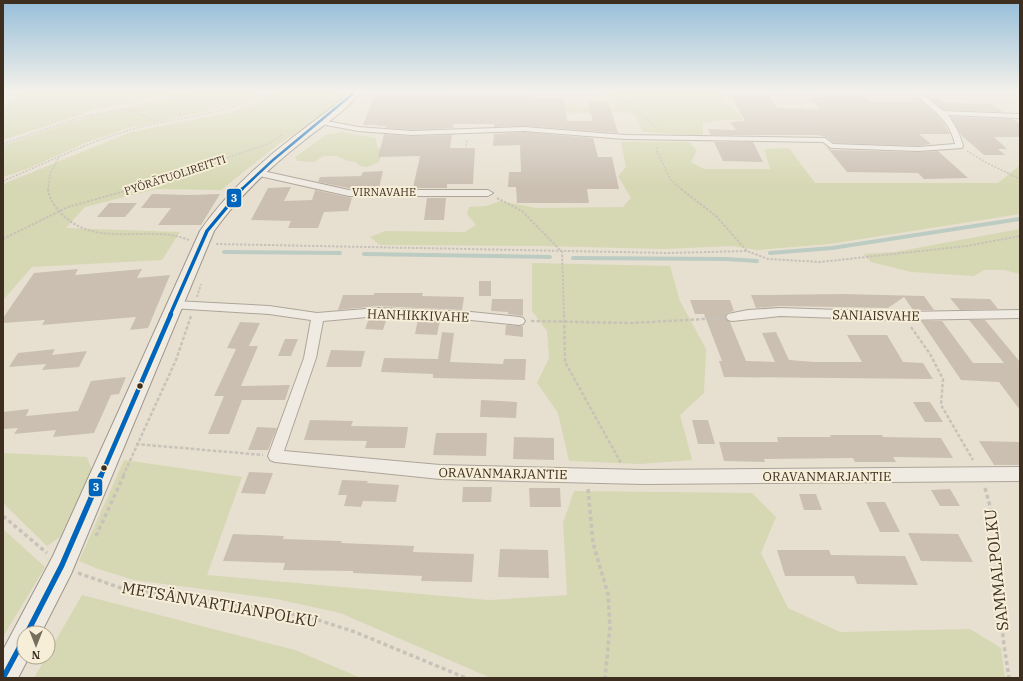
<svg xmlns="http://www.w3.org/2000/svg" width="1023" height="681" font-family="'IBM Plex Serif',serif">
<rect width="100%" height="100%" fill="#e7e0d1"/>
<!-- green -->
<g fill="#d6d7b3">
<path d="M 25,92 L 174,92 L 165,96 L 95,110 L 3,140 L 3,106 Z"/>
<path d="M 190,92 L 264,92 L 243,103 L 124,129 L 83,144 L 27,169 L 3,177 L 3,146 C 36,134 70,121 105,113 C 134,106 163,105 190,92 Z"/>
<path d="M 274,92 L 347,92 L 314,121 L 280,143 L 221,190 L 156,189 L 85,207 L 66,228 L 180,232 L 162,260 L 32,267 L 3,300 L 3,184 L 131,132 L 223,114 L 250,106 Z"/>
<path d="M 599,92 L 722,92 L 723,100 L 741,115 L 742,120 L 722,120 L 703,123 L 703,136 L 643,132 L 635,115 L 621,112 L 560,114 L 546,105 L 571,104 L 586,107 L 615,107 L 613,101 L 603,97 Z"/>
<path d="M 342,132 L 376,138 L 377,147 L 383,151 L 379,162 L 367,167 L 360,166 L 356,162 L 348,161 L 336,156 L 323,156 L 314,162 L 297,161 L 295,157 L 326,135 Z"/>
<path d="M 621,142 L 688,142 L 697,150 L 691,162 L 704,169 L 770,169 L 764,149 L 789,148 L 815,183 L 998,183 L 1020,165 L 1020,214 L 830,244 L 757,250 L 732,246 L 665,249 L 543,246 L 380,245 L 370,237 L 385,231 L 465,232 L 476,225 L 467,214 L 469,207 L 486,206 L 500,201 L 536,208 L 623,207 L 631,198 L 618,176 L 626,167 Z"/>
<path d="M 1020,229 L 1020,274 L 1004,270 L 984,270 L 974,276 L 911,272 L 871,262 L 863,254 L 895,252 Z"/>
<path d="M 532,263 L 670,266 L 680,301 L 706,349 L 704,393 L 680,415 L 692,460 L 640,464 L 569,461 L 558,413 L 537,383 L 549,358 L 547,331 L 532,311 Z"/>
<path d="M 3,453 L 87,457 L 92,470 L 60,537 L 47,546 L 3,503 Z"/>
<path d="M 124,460 L 242,477 L 207,575 L 489,600 L 567,595 L 563,523 L 574,491 L 752,493 L 776,517 L 761,553 L 788,608 L 840,632 L 970,629 L 1001,648 L 1005,678 L 491,678 L 340,613 L 276,599 L 134,580 L 98,569 L 79,561 Z"/>
<path d="M 3,529 L 45,567 L 3,637 Z"/>
<path d="M 82,595 L 295,650 L 361,678 L 34,678 L 46,657 L 48,657 L 48,654 Z"/>
</g>
<g fill="none" stroke-linecap="round" stroke-linejoin="round">
<!-- stream -->
<g stroke="#bcccc2" stroke-width="4">
<path d="M 224,252 L 340,253"/>
<path d="M 770,253 L 832,248 L 1020,219"/>
<path d="M 364,254 L 550,257"/>
<path d="M 573,258 L 726,259 L 757,261"/>
</g>
</g>
<!-- building -->
<g fill="#cbbfb2">
<path d="M 729,93 L 768,94 L 777,108 L 820,109 L 810,97 L 826,97 L 824,95 L 863,95 L 871,102 L 915,102 L 910,98 L 918,98 L 942,121 L 950,134 L 919,134 L 931,144 L 918,146 L 834,143 L 826,137 L 817,135 L 711,135 L 708,129 L 736,130 L 730,122 L 745,121 Z"/>
<path d="M 448,95 L 531,96 L 532,98 L 563,98 L 567,121 L 593,121 L 587,101 L 608,101 L 618,133 L 524,126 L 494,127 L 494,124 L 454,124 L 453,128 L 412,130 L 386,128 L 386,126 L 377,126 L 378,125 L 363,125 L 374,96 L 447,97 Z"/>
<path d="M 930,98 L 938,98 L 944,103 L 991,104 L 1003,112 L 944,110 Z"/>
<path d="M 951,117 L 1013,119 L 1020,124 L 1020,137 L 994,137 L 1007,149 L 998,149 L 1005,155 L 984,155 L 961,135 Z"/>
<path d="M 524,132 L 593,138 L 598,157 L 612,157 L 619,189 L 587,189 L 589,203 L 517,203 L 516,187 L 508,187 L 509,172 L 521,172 L 520,145 L 493,146 L 494,134 Z"/>
<path d="M 384,134 L 412,136 L 452,135 L 450,148 L 475,148 L 473,184 L 447,184 L 447,188 L 413,188 L 420,156 L 378,157 Z"/>
<path d="M 714,142 L 753,142 L 763,162 L 723,161 Z"/>
<path d="M 825,145 L 831,150 L 918,152 L 938,151 L 968,178 L 924,179 L 918,173 L 847,172 Z"/>
<path d="M 383,171 L 379,188 L 349,188 L 318,182 L 320,177 L 361,176 L 363,172 Z"/>
<path d="M 291,187 L 284,201 L 312,200 L 315,190 L 352,198 L 348,211 L 324,212 L 318,228 L 288,228 L 291,221 L 251,220 L 268,188 Z"/>
<path d="M 152,194 L 190,195 L 220,194 L 201,225 L 158,225 L 171,208 L 141,208 Z"/>
<path d="M 427,198 L 446,198 L 444,220 L 424,220 Z"/>
<path d="M 109,203 L 137,203 L 125,217 L 97,217 Z"/>
<path d="M 78,269 L 75,275 L 142,269 L 137,278 L 170,275 L 148,328 L 130,330 L 136,317 L 42,325 L 45,320 L 3,323 L 3,318 L 34,273 Z"/>
<rect x="479" y="281" width="12" height="15"/>
<path d="M 374,293 L 423,293 L 422,296 L 464,297 L 462,310 L 378,306 L 338,310 L 343,295 L 374,295 Z"/>
<path d="M 844,294 L 924,296 L 934,310 L 913,310 L 904,297 L 888,308 L 780,306 L 756,308 L 751,295 Z"/>
<path d="M 950,298 L 990,299 L 998,309 L 960,310 Z"/>
<path d="M 492,299 L 523,299 L 523,316 L 508,314 L 508,312 L 491,311 Z"/>
<path d="M 690,300 L 730,300 L 734,311 L 727,313 L 725,318 L 730,322 L 746,361 L 775,362 L 762,333 L 776,332 L 789,360 L 814,362 L 862,362 L 847,335 L 887,335 L 903,362 L 923,363 L 933,379 L 724,377 L 719,361 L 722,361 L 704,314 L 695,314 Z"/>
<path d="M 369,318 L 387,318 L 383,330 L 365,329 Z"/>
<path d="M 418,319 L 440,320 L 437,335 L 415,334 Z"/>
<path d="M 969,320 L 985,320 L 1020,362 L 1020,410 L 999,382 L 961,380 L 921,321 L 942,321 L 973,363 L 1004,363 Z"/>
<path d="M 240,322 L 260,323 L 249,346 L 258,346 L 241,386 L 290,385 L 285,400 L 242,400 L 229,434 L 208,434 L 224,396 L 214,396 L 236,349 L 227,348 Z"/>
<path d="M 506,325 L 523,326 L 523,337 L 505,335 Z"/>
<path d="M 442,332 L 454,333 L 450,362 L 503,364 L 504,359 L 526,359 L 525,380 L 433,378 L 433,374 L 381,372 L 384,358 L 438,359 Z"/>
<path d="M 285,339 L 298,339 L 291,356 L 278,356 Z"/>
<path d="M 55,349 L 52,355 L 87,351 L 79,367 L 42,370 L 46,364 L 9,367 L 18,353 Z"/>
<path d="M 331,350 L 365,351 L 361,367 L 326,367 Z"/>
<path d="M 126,377 L 119,394 L 111,395 L 94,433 L 53,437 L 56,430 L 14,434 L 18,428 L 3,429 L 3,412 L 29,409 L 26,416 L 78,411 L 91,381 Z"/>
<path d="M 481,400 L 517,402 L 516,418 L 480,417 Z"/>
<path d="M 913,402 L 930,402 L 943,422 L 925,422 Z"/>
<path d="M 310,420 L 353,421 L 351,426 L 408,427 L 405,448 L 365,448 L 367,441 L 304,440 Z"/>
<path d="M 692,420 L 708,420 L 715,444 L 698,444 Z"/>
<path d="M 257,427 L 277,428 L 268,450 L 248,450 Z"/>
<path d="M 436,433 L 487,433 L 486,456 L 433,455 Z"/>
<path d="M 830,435 L 882,435 L 883,437 L 941,438 L 953,458 L 893,457 L 896,462 L 855,462 L 853,458 L 764,459 L 765,462 L 724,461 L 719,442 L 778,442 L 777,437 L 831,437 Z"/>
<path d="M 514,437 L 554,438 L 554,460 L 513,459 Z"/>
<path d="M 979,441 L 1020,442 L 1020,465 L 994,465 Z"/>
<path d="M 249,472 L 273,473 L 265,494 L 241,493 Z"/>
<path d="M 342,480 L 368,481 L 367,483 L 399,485 L 396,502 L 363,501 L 361,507 L 344,506 L 347,495 L 338,495 Z"/>
<path d="M 463,487 L 492,487 L 491,502 L 462,502 Z"/>
<path d="M 529,488 L 560,488 L 561,507 L 530,507 Z"/>
<path d="M 950,489 L 960,506 L 940,506 L 931,490 Z"/>
<path d="M 799,494 L 816,494 L 822,510 L 804,510 Z"/>
<path d="M 866,502 L 885,502 L 900,532 L 880,532 Z"/>
<path d="M 908,533 L 958,534 L 973,562 L 921,561 Z"/>
<path d="M 233,534 L 284,536 L 283,539 L 342,541 L 341,543 L 414,546 L 413,552 L 474,554 L 472,582 L 421,581 L 422,576 L 353,573 L 353,571 L 283,570 L 285,563 L 223,561 Z"/>
<path d="M 500,549 L 548,550 L 549,578 L 498,577 Z"/>
<path d="M 777,550 L 829,550 L 831,555 L 905,556 L 918,585 L 857,584 L 854,576 L 785,576 Z"/>
</g>
<g fill="none" stroke-linecap="round" stroke-linejoin="round">
<defs>
<g id="minor">
<path d="M 914,92 L 921,92 L 943,111 L 1020,114 L 1020,118 L 948,115 C 955,125 960,134 963,146 L 962,148 L 918,151 L 831,148 L 823,142 L 625,139 L 524,131 L 412,135 L 358,131 L 321,124 L 317,122 L 321,120 L 358,127 L 412,131 L 524,127 L 625,135 L 825,138 L 833,144 L 918,147 L 955,144 C 948,115 930,111 914,92 Z"/>
<path d="M 258,170 L 349,190 L 488,190 L 493,193 L 488,196 L 349,196 L 255,175 L 254,173 Z"/>
<path d="M 175,301 L 269,306 L 317,313 L 378,308 L 471,312 L 519,317 L 523,318 L 525,321 L 523,324 L 519,325 L 471,320 L 378,316 L 323,321 L 316,358 L 284,451 L 440,465 L 643,470 L 1020,467 L 1020,481 L 643,484 L 440,479 L 275,462 L 270,460 L 268,456 L 304,358 L 311,320 L 269,314 L 171,308 L 169,305 L 171,302 Z"/>
<path d="M 780,308 L 902,312 L 1020,310 L 1020,318 L 902,320 L 780,316 L 732,321 L 728,320 L 726,317 L 728,314 L 748,310 Z"/>
</g>
<path id="secondary" d="M 349,92 L 360,92 C 346,112 321,126 302,142 C 269,168 238,197 214,231 L 71,574 L 41,633 L 24,633 L 24,657 L 29,657 L 18,678 L 3,678 L 3,650 L 53,556 L 200,231 C 225,195 257,165 292,138 C 311,123 332,109 349,92 Z"/>
</defs>
<!-- minor casing -->
<use href="#minor" stroke="#ada599" stroke-width="2"/>
<!-- secondary casing -->
<use href="#secondary" stroke="#9c958a" stroke-width="2"/>
<!-- path-far3 -->
<g stroke="#c8c2b9" stroke-width="1.5" stroke-dasharray="2 1.5" stroke-linecap="butt">
<path d="M 609,92 L 633,107 L 657,128"/>
<path d="M 791,92 L 818,130"/>
<path d="M 120,110 L 130,110 L 159,122"/>
<path d="M 3,144 L 78,118 L 155,102 L 184,92"/>
<path d="M 657,147 L 657,151 L 670,179 L 682,190"/>
<path d="M 967,151 L 987,163 L 1020,179"/>
<path d="M 3,181 C 46,163 88,142 133,129 C 181,116 223,116 268,92"/>
<path d="M 462,184 L 467,139"/>
<path d="M 48,190 L 50,174 L 59,157"/>
<path d="M 129,190 L 268,144 L 283,134"/>
</g>
<!-- path-far2 -->
<g stroke="#c8c2b9" stroke-width="2" stroke-dasharray="2.5 1.5" stroke-linecap="butt">
<path d="M 48,189 C 49,198 53,204 59,211 C 88,245 133,230 171,235 C 177,236 183,238 189,240"/>
<path d="M 681,189 L 716,216 L 747,251"/>
<path d="M 497,198 L 522,211 L 562,252 L 564,315"/>
<path d="M 3,239 L 68,207 L 132,189"/>
<path d="M 216,244 L 668,253 L 747,251 L 768,259 L 820,262 L 967,246 L 1020,236"/>
<path d="M 197,297 L 201,284"/>
</g>
<!-- path-far1 -->
<g stroke="#c8c2b9" stroke-width="2.5" stroke-dasharray="3.5 2" stroke-linecap="butt">
<path d="M 564,314 L 565,362 L 621,463"/>
<path d="M 531,321 L 632,323 L 721,318"/>
<path d="M 911,327 L 930,354 L 943,379 L 941,405 L 973,460"/>
<path d="M 136,444 L 263,455"/>
<path d="M 123,476 L 176,360 L 191,316"/>
</g>
<!-- path -->
<g stroke="#c8c2b9" stroke-width="3.5" stroke-dasharray="4 3" stroke-linecap="butt">
<path d="M 985,488 L 995,525 L 1002,598 L 1003,638 L 1009,678"/>
<path d="M 588,489 L 593,543 L 608,594 L 610,627 L 605,678"/>
<path d="M 3,516 L 47,553"/>
<path d="M 96,536 L 124,475"/>
<path d="M 78,573 L 121,588 L 260,608 L 312,618 L 355,632 L 466,678"/>
</g>
<!-- minor -->
<use href="#minor" fill="#efebe3" fill-rule="evenodd"/>
<!-- secondary -->
<use href="#secondary" fill="#efebe3" fill-rule="evenodd"/>
<defs>
<path id="bus-1-far3" d="M 241,190 L 273,160 L 355,92"/>
<path id="bus-1-far2" d="M 170,315 L 207,231 L 242,189"/>
<path id="bus-1-far1" d="M 101,476 L 171,314"/>
<g id="bus-1">
<path d="M 27,633 L 62,565 L 101,475"/>
<path d="M 3,678 L 24,639"/>
</g>
</defs>
<!-- bus-1-far3 casing -->
<use href="#bus-1-far3" stroke="#f7eed8" stroke-width="4.5"/>
<!-- bus-1-far2 casing -->
<use href="#bus-1-far2" stroke="#f7eed8" stroke-width="6"/>
<!-- bus-1-far1 casing -->
<use href="#bus-1-far1" stroke="#f7eed8" stroke-width="8"/>
<!-- bus-1 casing -->
<use href="#bus-1" stroke="#f7eed8" stroke-width="8"/>
<!-- bus-1-far3 -->
<use href="#bus-1-far3" stroke="#0065bd" stroke-width="2.5"/>
<!-- bus-1-far2 -->
<use href="#bus-1-far2" stroke="#0065bd" stroke-width="3.5"/>
<!-- bus-1-far1 -->
<use href="#bus-1-far1" stroke="#0065bd" stroke-width="4.5"/>
<!-- bus-1 -->
<use href="#bus-1" stroke="#0065bd" stroke-width="5.5"/>
</g>
<!-- sky -->
<linearGradient id="sky" x2="0" y2="1"><stop stop-color="#96bed9"/><stop offset="0.49" stop-color="#f4f1ea"/><stop offset="1" stop-color="#f4f1ea" stop-opacity="0"/></linearGradient>
<rect width="1023" height="187" fill="url(#sky)"/>
<!-- markers -->
<g fill="#3d2e20" stroke="#f7eed8" stroke-width="1.5">
<circle cx="140" cy="386" r="3.5"/>
<circle cx="104" cy="468" r="3.5"/>
</g>
<g text-anchor="middle" stroke-width="4" stroke-linejoin="round" paint-order="stroke">
<!-- far-street labels -->
<g font-size="11" fill="#3d2e20" stroke="#f7eed8">
<text transform="translate(175 175) rotate(-18)" y="4">PYÖRÄTUOLIREITTI</text>
<text x="384" y="196">VIRNAVAHE</text>
</g>
<!-- street labels -->
<g font-size="13" fill="#3d2e20" stroke="#f7eed8">
<text transform="translate(418 315) rotate(2)" y="5">HANHIKKIVAHE</text>
<text transform="translate(876 315) rotate(1)" y="5">SANIAISVAHE</text>
<text transform="translate(503 473) rotate(1)" y="5">ORAVANMARJANTIE</text>
<text x="827" y="481">ORAVANMARJANTIE</text>
</g>
<!-- near-street labels -->
<g font-size="16" fill="#3d2e20" stroke="#f7eed8">
<text transform="translate(996 570) rotate(-96)" y="6">SAMMALPOLKU</text>
<text transform="translate(220 604) rotate(10)" y="6">METSÄNVARTIJANPOLKU</text>
</g>
</g>
<g stroke="#f7eed8" stroke-width="1.5">
<rect x="226" y="188" width="16" height="20" rx="4" fill="#0065bd"/>
<rect x="88" y="478" width="15" height="19" rx="4" fill="#0065bd"/>
</g>
<g font-size="11" text-anchor="middle" font-weight="bold" fill="#fff">
<text x="234" y="202">3</text>
<text x="96" y="491">3</text>
</g>
<!-- border -->
<rect width="1023" height="681" fill="none" stroke="#3d2e20" stroke-width="8"/>
<!-- north arrow -->
<g transform="translate(36 645) rotate(180)"><circle r="19" fill="#f7eed8" stroke="#ada18e"/>
<path d="M0-3L7 15L0 10L-7 15Z" fill="#786c5e"/>
<text y="-6" font-size="11" font-weight="bold" text-anchor="middle" fill="#3d2e20">N</text>
</g>
</svg>
